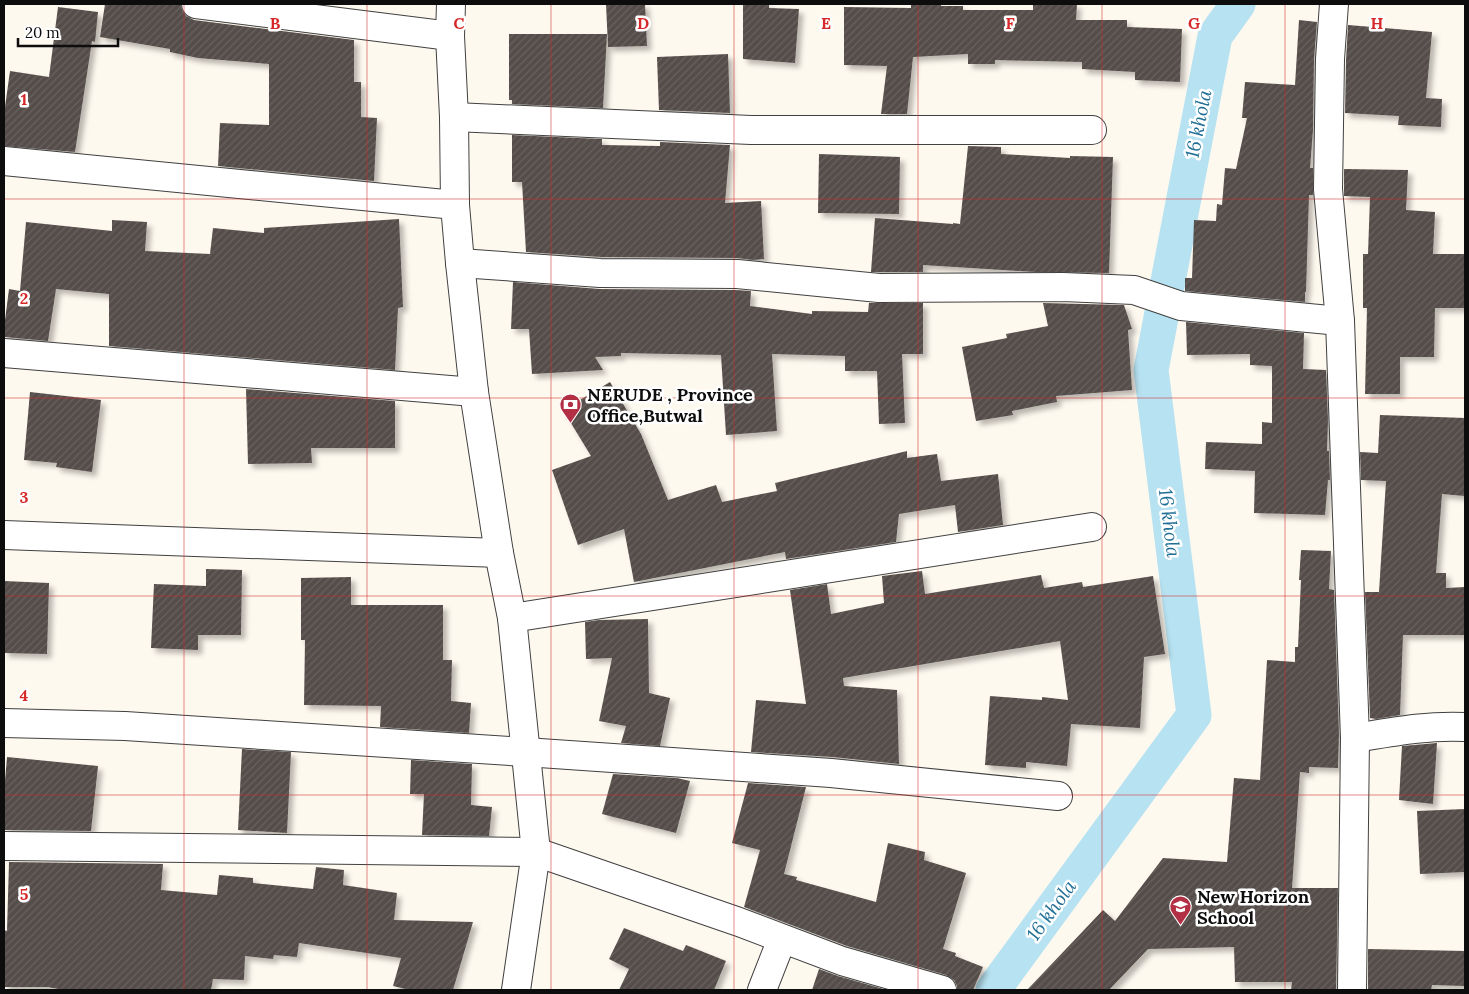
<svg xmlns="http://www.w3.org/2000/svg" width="1469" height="994" font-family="Lora,serif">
<defs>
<pattern id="building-hatch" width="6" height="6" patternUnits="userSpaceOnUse" patternTransform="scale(1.25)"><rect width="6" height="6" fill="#554d4a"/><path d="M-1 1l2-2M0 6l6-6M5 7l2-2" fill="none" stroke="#686260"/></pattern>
<filter id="shadow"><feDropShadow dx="4.5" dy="4.5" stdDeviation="2.5" flood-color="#0004"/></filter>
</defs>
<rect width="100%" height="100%" fill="#fef9ef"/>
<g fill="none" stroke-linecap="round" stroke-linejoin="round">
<!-- canal -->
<path stroke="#b7e2f1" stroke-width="35" d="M 993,990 L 1194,715 L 1151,370 L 1215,36 L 1238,4"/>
</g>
<!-- building -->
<g fill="url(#building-hatch)" filter="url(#shadow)">
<path d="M 105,4 L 181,4 L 182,10 L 186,16 L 194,20 L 354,40 L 354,82 L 361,82 L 361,117 L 377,118 L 374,181 L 218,166 L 220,123 L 269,125 L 269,64 L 198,58 L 170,52 L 170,49 L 100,37 Z"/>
<path d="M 606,4 L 645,4 L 647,46 L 608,47 Z"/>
<path d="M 743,4 L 769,4 L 769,8 L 799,9 L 795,63 L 743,59 Z"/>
<path d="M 911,4 L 941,4 L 941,6 L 963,6 L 963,10 L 1033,10 L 1033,4 L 1077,4 L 1076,20 L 1127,20 L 1127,27 L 1182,29 L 1180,82 L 1135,80 L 1135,72 L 1082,69 L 1082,62 L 995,60 L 995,64 L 968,64 L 968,54 L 913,57 L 907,114 L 881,114 L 887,66 L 844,65 L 844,7 L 911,8 Z"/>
<path d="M 58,7 L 98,12 L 95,42 L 92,41 L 75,152 L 4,146 L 4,114 L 10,71 L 49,77 Z"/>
<path d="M 1299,20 L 1317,22 L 1314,59 L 1313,130 L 1310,168 L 1313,168 L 1313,195 L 1309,195 L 1306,292 L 1305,292 L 1305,302 L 1185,291 L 1185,278 L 1192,278 L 1194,220 L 1216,221 L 1217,204 L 1222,205 L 1225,168 L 1236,169 L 1247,118 L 1242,118 L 1245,82 L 1295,85 Z"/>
<path d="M 1348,25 L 1432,32 L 1426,98 L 1442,99 L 1441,127 L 1398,125 L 1399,116 L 1345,113 L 1346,60 Z"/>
<path d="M 509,34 L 607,34 L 603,108 L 512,104 L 512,100 L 509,100 Z"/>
<path d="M 728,54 L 730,113 L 659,110 L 657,57 Z"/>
<path d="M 512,135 L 602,139 L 602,145 L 660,146 L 660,142 L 730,145 L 725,203 L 761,201 L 764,259 L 753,260 L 737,258 L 601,257 L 526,252 L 522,182 L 512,182 Z"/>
<path d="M 968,146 L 1001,147 L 1001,154 L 1070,158 L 1070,156 L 1113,157 L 1109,273 L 1036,272 L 923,265 L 923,272 L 871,272 L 875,218 L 953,224 L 953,223 L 960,224 Z"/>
<path d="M 819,154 L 900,157 L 899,214 L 818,213 Z"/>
<path d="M 1344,169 L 1408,170 L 1406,210 L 1435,212 L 1433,254 L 1465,254 L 1465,308 L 1435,308 L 1434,357 L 1400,357 L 1400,394 L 1365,394 L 1367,308 L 1363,308 L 1363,254 L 1368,254 L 1370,197 L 1344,196 Z"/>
<path d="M 399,219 L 403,307 L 398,308 L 395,370 L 109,346 L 109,294 L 56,289 L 48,341 L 4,337 L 4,328 L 9,289 L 20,291 L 26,222 L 112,231 L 112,220 L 147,222 L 145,251 L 210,254 L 213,228 L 264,233 L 264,228 Z"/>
<path d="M 513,282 L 600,289 L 736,290 L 751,291 L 750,306 L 812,314 L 812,311 L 868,312 L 869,303 L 923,303 L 923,354 L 902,354 L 905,423 L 879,424 L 877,371 L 845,371 L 845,356 L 772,354 L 777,431 L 726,435 L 721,355 L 621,353 L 621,356 L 595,357 L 603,370 L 532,374 L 529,329 L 511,329 Z"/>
<path d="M 1043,303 L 1124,305 L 1132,329 L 1128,330 L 1132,390 L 1056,396 L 1057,402 L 1012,411 L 1013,415 L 976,421 L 962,347 L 1007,338 L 1006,334 L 1048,326 Z"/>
<path d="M 1186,322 L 1304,333 L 1303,369 L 1326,370 L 1328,420 L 1327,451 L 1329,451 L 1330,480 L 1328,480 L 1325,515 L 1254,513 L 1255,471 L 1205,469 L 1206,442 L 1262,444 L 1262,422 L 1272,423 L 1272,366 L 1250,365 L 1250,354 L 1187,355 Z"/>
<path d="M 610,382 L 641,434 L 668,500 L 716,485 L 722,502 L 777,491 L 775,483 L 907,451 L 907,458 L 937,454 L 941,481 L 998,474 L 1003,525 L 958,532 L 955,505 L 899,514 L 896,542 L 786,559 L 785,552 L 634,582 L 624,529 L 578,545 L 552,470 L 591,456 L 563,410 Z"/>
<path d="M 246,389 L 395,401 L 395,448 L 311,448 L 312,463 L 248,464 Z"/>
<path d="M 30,392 L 101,400 L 92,472 L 56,467 L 57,463 L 24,460 Z"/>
<path d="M 1380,415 L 1465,418 L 1465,496 L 1442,494 L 1436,573 L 1446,573 L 1446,588 L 1465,587 L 1465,635 L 1403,635 L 1400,715 L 1376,719 L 1370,718 L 1365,592 L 1379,592 L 1386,481 L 1361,480 L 1360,452 L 1378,453 Z"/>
<path d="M 1301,550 L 1331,551 L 1329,589 L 1334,590 L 1339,734 L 1338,768 L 1309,767 L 1309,773 L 1300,772 L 1292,888 L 1338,888 L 1336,990 L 1291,990 L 1292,982 L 1235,982 L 1234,947 L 1148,949 L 1109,990 L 1027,990 L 1103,910 L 1115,921 L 1163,858 L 1227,862 L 1234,778 L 1260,780 L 1267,660 L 1295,662 L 1295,647 L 1298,647 L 1301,580 L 1299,580 Z"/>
<path d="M 206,569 L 242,570 L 241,635 L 198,635 L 198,650 L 151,648 L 154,584 L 206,586 Z"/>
<path d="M 922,571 L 925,594 L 1041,575 L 1044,588 L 1082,582 L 1083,587 L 1153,576 L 1165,654 L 1144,657 L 1140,728 L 1071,724 L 1067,766 L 1026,762 L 1026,768 L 985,765 L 990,696 L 1042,700 L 1042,697 L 1068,700 L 1060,641 L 843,678 L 844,686 L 897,690 L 899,764 L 833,757 L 751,752 L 756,700 L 806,704 L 790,590 L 827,584 L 831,614 L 884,603 L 882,576 Z"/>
<path d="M 351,577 L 351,605 L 443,605 L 443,660 L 452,660 L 451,701 L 471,703 L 469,733 L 380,727 L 381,706 L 304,705 L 305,640 L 301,640 L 301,578 Z"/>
<path d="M 4,581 L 49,583 L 47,654 L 4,653 Z"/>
<path d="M 648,619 L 649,693 L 670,698 L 660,746 L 621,743 L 626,726 L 599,721 L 612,658 L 586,659 L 585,622 L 599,620 Z"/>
<path d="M 1437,743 L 1433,804 L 1399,800 L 1402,746 Z"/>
<path d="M 242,749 L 291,752 L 287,833 L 238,830 Z"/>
<path d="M 7,757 L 98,766 L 91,831 L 4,830 L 4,793 Z"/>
<path d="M 411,760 L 472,764 L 471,805 L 492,807 L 489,836 L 422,835 L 424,794 L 410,794 Z"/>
<path d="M 613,774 L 677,778 L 690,781 L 676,833 L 602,814 Z"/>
<path d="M 748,783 L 806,787 L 784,874 L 797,877 L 796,880 L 876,902 L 888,843 L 925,852 L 924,860 L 966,873 L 943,949 L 956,953 L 955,956 L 983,967 L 973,990 L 957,990 L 957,986 L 954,980 L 946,975 L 847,946 L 744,907 L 760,850 L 732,843 Z"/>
<path d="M 1465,809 L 1465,872 L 1420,874 L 1417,811 Z"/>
<path d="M 9,862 L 163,864 L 161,890 L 217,895 L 219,875 L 253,878 L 253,883 L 313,889 L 316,867 L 344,870 L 343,885 L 397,893 L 394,920 L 473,922 L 453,990 L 410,990 L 393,986 L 401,958 L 299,943 L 297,957 L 274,955 L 273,959 L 245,956 L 244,980 L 213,979 L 211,990 L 64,990 L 48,987 L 4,987 L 4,930 L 7,931 Z"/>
<path d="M 624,928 L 683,951 L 686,945 L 726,961 L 714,990 L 619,990 L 629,969 L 609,959 Z"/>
<path d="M 1368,949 L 1465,951 L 1465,986 L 1432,985 L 1431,990 L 1368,990 Z"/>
<path d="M 819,969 L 838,976 L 887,990 L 812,990 Z"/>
</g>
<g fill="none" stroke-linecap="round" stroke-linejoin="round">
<defs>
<g id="minor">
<path d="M 196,4 L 450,36"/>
<path d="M 451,4 L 450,36 L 454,117 L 455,205 L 460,263 L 474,392 L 499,553 L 512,618 L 536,852 L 516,990"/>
<path d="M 1334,4 L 1330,59 L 1328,189 L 1340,321 L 1355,738 L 1352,990"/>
<path d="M 454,117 L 751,130 L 1092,130"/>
<path d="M 4,161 L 455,205"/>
<path d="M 460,263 L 600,273 L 737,274 L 879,288 L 1063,287 L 1134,290 L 1181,306 L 1340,321"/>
<path d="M 4,353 L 474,392"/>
<path d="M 4,535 L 499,553"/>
<path d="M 512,618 L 1092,527"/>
<path d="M 4,723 L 125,726 L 525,752 L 831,773 L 1058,796"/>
<path d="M 1355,738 C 1392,732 1428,725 1465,727"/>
<path d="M 4,846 L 536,852 L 739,922 L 842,961 L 942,990"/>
<path d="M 762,990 L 782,939"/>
</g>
</defs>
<!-- minor casing -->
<use href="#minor" stroke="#404040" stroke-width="30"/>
<!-- minor -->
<use href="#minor" stroke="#fff" stroke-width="28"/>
</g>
<!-- grid -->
<path fill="none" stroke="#d62828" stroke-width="1" stroke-opacity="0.55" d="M 184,4 L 184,990M 367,4 L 367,990M 551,4 L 551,990M 734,4 L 734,990M 918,4 L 918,990M 1102,4 L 1102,990M 1285,4 L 1285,990M 4,199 L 1465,199M 4,398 L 1465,398M 4,596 L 1465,596M 4,795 L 1465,795"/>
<!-- icons -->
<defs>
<symbol id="bank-pin" viewBox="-11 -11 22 30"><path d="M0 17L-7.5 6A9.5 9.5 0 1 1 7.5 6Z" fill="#b33044" stroke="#fff"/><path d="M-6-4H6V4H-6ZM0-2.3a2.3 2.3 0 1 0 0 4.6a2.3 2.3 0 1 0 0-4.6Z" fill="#fff"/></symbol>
<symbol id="school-pin" viewBox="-11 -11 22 30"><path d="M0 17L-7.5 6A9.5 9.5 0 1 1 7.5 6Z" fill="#b33044" stroke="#fff"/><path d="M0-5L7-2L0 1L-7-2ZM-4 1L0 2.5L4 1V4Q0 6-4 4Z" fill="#fff"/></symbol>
</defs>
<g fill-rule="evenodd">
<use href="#bank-pin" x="558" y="392" width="25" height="34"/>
<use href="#school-pin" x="1168" y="894" width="25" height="34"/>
</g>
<g text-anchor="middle" stroke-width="5" stroke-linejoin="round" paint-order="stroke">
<!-- poi labels -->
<g font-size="18" font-weight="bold" fill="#0d0d0d" stroke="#fff" text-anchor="start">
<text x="587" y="401">NERUDE , Province<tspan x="587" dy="21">Office,Butwal</tspan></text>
<text x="1197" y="903">New Horizon<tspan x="1197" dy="21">School</tspan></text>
</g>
<!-- water labels -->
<g font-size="19" font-style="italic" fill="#206f96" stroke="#fff">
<text transform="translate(1198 124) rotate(-79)" y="7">16 khola</text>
<text transform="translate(1170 523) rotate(83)" y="7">16 khola</text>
<text transform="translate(1051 910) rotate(-54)" y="7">16 khola</text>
</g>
</g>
<g font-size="16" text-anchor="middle" font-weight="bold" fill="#d62828" stroke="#fff" stroke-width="5" stroke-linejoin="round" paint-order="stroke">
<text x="275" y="29">B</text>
<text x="459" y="29">C</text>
<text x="643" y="29">D</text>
<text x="826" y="29">E</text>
<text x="1010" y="29">F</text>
<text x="1194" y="29">G</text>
<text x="1377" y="29">H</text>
<text x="24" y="105">1</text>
<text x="24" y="304">2</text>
<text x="24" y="503">3</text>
<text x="24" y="701">4</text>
<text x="24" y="900">5</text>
</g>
<!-- border -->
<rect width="1469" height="994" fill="none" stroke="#0d0d0d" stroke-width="10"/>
<!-- scale -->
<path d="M18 38v8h100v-8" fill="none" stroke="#0d0d0d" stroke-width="2.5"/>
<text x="25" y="38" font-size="15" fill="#0d0d0d" stroke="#ffffff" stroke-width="4" paint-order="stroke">20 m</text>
</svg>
